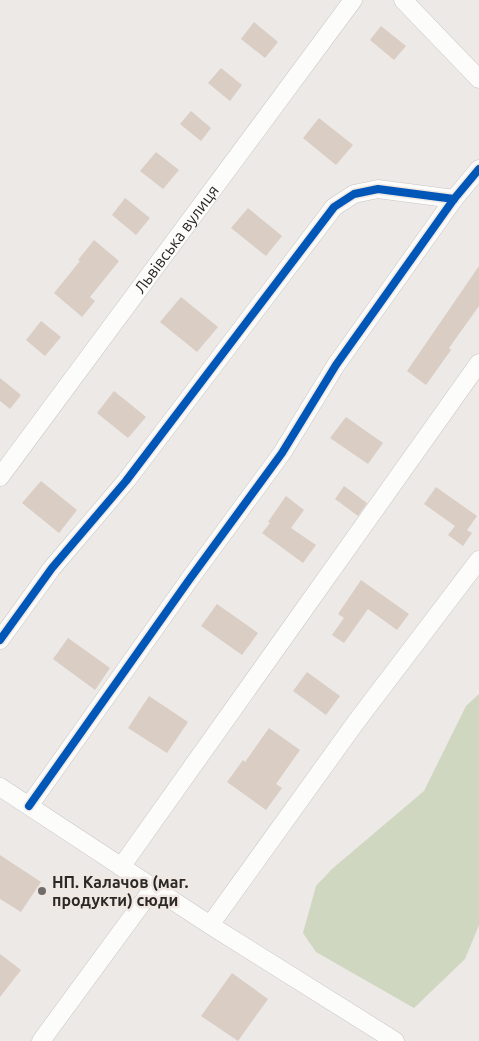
<svg xmlns="http://www.w3.org/2000/svg" width="479" height="1041" font-family="Ubuntu,sans-serif">
<rect width="100%" height="100%" fill="#ede9e6"/>
<!-- green -->
<path fill="#cfd7c0" d="M 479,694 L 479,925 L 465,959 L 414,1008 L 316,952 L 303,933 L 316,886 L 332,869 L 424,791 L 466,706 Z"/>
<!-- building -->
<g fill="#dacdc4">
<path d="M 254,22 L 278,42 L 265,58 L 241,39 Z"/>
<path d="M 381,26 L 406,46 L 394,60 L 370,40 Z"/>
<path d="M 221,68 L 242,85 L 230,101 L 208,83 Z"/>
<path d="M 191,111 L 211,128 L 201,141 L 180,124 Z"/>
<path d="M 319,118 L 353,145 L 336,165 L 303,138 Z"/>
<path d="M 156,152 L 179,170 L 163,189 L 140,171 Z"/>
<path d="M 125,198 L 150,218 L 136,235 L 112,215 Z"/>
<path d="M 248,208 L 282,236 L 266,256 L 231,228 Z"/>
<path d="M 94,240 L 119,261 L 90,297 L 95,301 L 82,317 L 54,293 L 80,261 L 78,260 Z"/>
<path d="M 479,266 L 479,306 L 449,348 L 451,350 L 426,385 L 407,371 Z"/>
<path d="M 181,297 L 218,327 L 197,352 L 160,322 Z"/>
<path d="M 41,321 L 61,337 L 45,356 L 26,340 Z"/>
<path d="M 0,378 L 21,395 L 10,409 L 0,401 Z"/>
<path d="M 114,391 L 146,417 L 128,438 L 97,413 Z"/>
<path d="M 346,417 L 383,443 L 368,464 L 330,438 Z"/>
<path d="M 41,481 L 77,510 L 59,533 L 22,503 Z"/>
<path d="M 344,486 L 367,503 L 358,516 L 335,499 Z"/>
<path d="M 436,487 L 477,516 L 467,530 L 472,533 L 463,546 L 448,535 L 455,526 L 424,504 Z"/>
<path d="M 286,496 L 304,510 L 291,528 L 316,545 L 303,563 L 262,533 L 270,523 L 268,522 Z"/>
<path d="M 361,580 L 409,614 L 397,630 L 368,609 L 344,643 L 332,635 L 344,618 L 338,614 Z"/>
<path d="M 217,604 L 258,633 L 242,655 L 201,626 Z"/>
<path d="M 68,638 L 110,668 L 95,690 L 53,659 Z"/>
<path d="M 307,672 L 340,696 L 326,715 L 293,691 Z"/>
<path d="M 149,696 L 188,722 L 167,753 L 128,728 Z"/>
<path d="M 269,728 L 300,750 L 276,784 L 282,788 L 266,810 L 227,782 L 243,760 L 245,762 Z"/>
<path d="M 0,855 L 41,882 L 21,912 L 0,899 Z"/>
<path d="M 0,954 L 21,970 L 0,997 Z"/>
<path d="M 232,973 L 268,999 L 238,1041 L 201,1016 Z"/>
</g>
<g fill="none" stroke-linecap="round" stroke-linejoin="round">
<defs>
<g id="street">
<path d="M 403,0 L 479,79"/>
<path id="s1" d="M 0,477 L 353,0"/>
<path d="M 0,640 L 52,568 L 126,481 L 334,207 L 354,194 L 378,189 L 454,199"/>
<path d="M 0,787 L 210,925 L 395,1041"/>
<path d="M 29,806 L 189,580 L 282,453 L 336,365 L 454,199 L 479,169"/>
<path d="M 121,867 L 479,363"/>
<path d="M 210,925 L 356,722 L 479,560"/>
<path d="M 41,1041 L 154,887"/>
</g>
</defs>
<!-- street casing -->
<use href="#street" stroke="#cac6c4" stroke-width="19"/>
<!-- street -->
<use href="#street" stroke="#fcfcfb" stroke-width="18"/>
<defs>
<g id="cycleway">
<path d="M 0,640 L 52,568 L 126,481 L 334,207 L 354,194 L 378,189 L 454,199"/>
<path d="M 29,806 L 189,580 L 282,453 L 336,365 L 454,199 L 479,169"/>
</g>
</defs>
<!-- cycleway casing -->
<use href="#cycleway" stroke="#f0e8e3" stroke-width="11"/>
<!-- cycleway -->
<use href="#cycleway" stroke="#0057b8" stroke-width="8"/>
</g>
<!-- markers -->
<circle fill="#706c69" stroke="#f0e8e3" stroke-width="2" cx="42" cy="891" r="5"/>
<g text-anchor="middle" stroke-width="5" stroke-linejoin="round" paint-order="stroke">
<!-- street labels -->
<g font-size="16" fill="#2c2826" stroke="#f0e8e3">
<text dy="6" stroke="none"><textPath href="#s1" startOffset="296">Львівська вулиця</textPath></text>
</g>
<!-- poi labels -->
<g font-size="16" font-weight="bold" fill="#2c2826" stroke="#f0e8e3" text-anchor="start">
<text x="52" y="888">НП. Калачов (маг.<tspan x="52" dy="18">продукти) сюди</tspan></text>
</g>
</g>
</svg>
